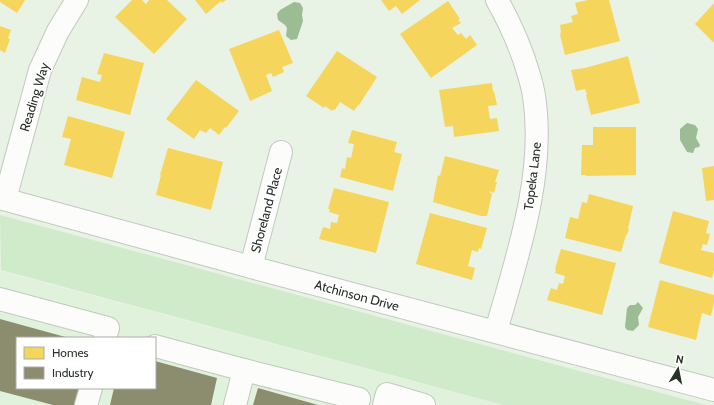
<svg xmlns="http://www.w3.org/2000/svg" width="714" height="405" font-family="Cabin,sans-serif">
<rect width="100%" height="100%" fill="#e8f2e5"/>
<!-- built -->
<path fill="#e0f2dc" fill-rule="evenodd" d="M 0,271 L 501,405 L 0,405 ZM 17,338 L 155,338 L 155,388 L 17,388 Z"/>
<!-- green -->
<path fill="#d0ebca" d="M 0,215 L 706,405 L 503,405 L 1,270 Z"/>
<!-- water -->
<g fill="#9cbd94">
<path d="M 294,2 L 300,3 L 303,8 L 302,15 L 303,21 L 297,39 L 291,40 L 286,36 L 287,28 L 285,25 L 278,20 L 277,14 L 280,10 Z"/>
<path d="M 687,123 L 695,125 L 698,129 L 696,138 L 700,145 L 699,147 L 695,148 L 693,153 L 687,152 L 680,140 L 680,129 Z"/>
<path d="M 638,302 L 643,308 L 638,317 L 639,325 L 633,331 L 627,330 L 625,327 L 627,308 L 630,305 L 635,305 Z"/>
</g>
<!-- homes -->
<g fill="#f6d55c">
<path d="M 0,0 L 25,0 L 17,13 L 0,2 Z"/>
<path d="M 132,0 L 142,0 L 146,4 L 149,0 L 167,0 L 187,19 L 154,54 L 115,17 Z"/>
<path d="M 195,0 L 226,0 L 222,3 L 221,1 L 206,14 Z"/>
<path d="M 381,0 L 420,0 L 402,14 L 396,6 L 389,11 Z"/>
<path d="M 588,0 L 609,0 L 620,41 L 565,55 L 560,35 L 561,32 L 560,25 L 573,22 L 571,16 L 578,14 L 575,3 Z"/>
<path d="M 448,1 L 460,19 L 458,20 L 461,23 L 452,28 L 458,35 L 461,33 L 466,39 L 470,35 L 477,45 L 431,78 L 400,34 Z"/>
<path d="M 714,3 L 714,43 L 695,24 Z"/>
<path d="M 0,26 L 11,30 L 8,38 L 10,39 L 5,53 L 0,50 Z"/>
<path d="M 279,30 L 293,63 L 282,67 L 284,72 L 273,77 L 271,73 L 266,75 L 272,91 L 250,101 L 229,49 Z"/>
<path d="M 337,51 L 377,77 L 359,105 L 358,105 L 354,111 L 340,102 L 335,110 L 334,109 L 332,111 L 325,106 L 324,108 L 306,96 Z"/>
<path d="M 104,53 L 144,63 L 130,115 L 76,100 L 82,77 L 100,82 L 102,75 L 97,74 Z"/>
<path d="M 628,56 L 640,103 L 591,115 L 586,95 L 587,94 L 585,89 L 576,91 L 571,70 L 585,68 Z"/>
<path d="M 196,80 L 239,111 L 226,128 L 225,127 L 219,135 L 210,128 L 206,133 L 200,130 L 194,139 L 166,119 Z"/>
<path d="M 492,83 L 493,92 L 494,91 L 497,105 L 488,106 L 490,119 L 497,118 L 499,131 L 454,137 L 453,126 L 445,127 L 439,90 Z"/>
<path d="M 68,116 L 125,132 L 112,178 L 64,165 L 71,139 L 62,137 Z"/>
<path d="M 593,127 L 636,127 L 636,175 L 586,176 L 586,175 L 581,175 L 582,145 L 593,145 Z"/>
<path d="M 352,130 L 397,142 L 394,152 L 402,154 L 393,191 L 340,177 L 342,168 L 345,169 L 347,157 L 351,158 L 354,144 L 348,143 Z"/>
<path d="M 168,148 L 223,162 L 211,210 L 156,195 L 161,175 L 160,175 Z"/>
<path d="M 445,156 L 499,170 L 495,182 L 497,182 L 494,193 L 488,191 L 492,194 L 487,216 L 481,216 L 433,202 L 438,175 L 440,176 Z"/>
<path d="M 714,166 L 714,200 L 706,201 L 702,168 Z"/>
<path d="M 334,188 L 389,202 L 376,253 L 319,239 L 323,227 L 330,229 L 331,222 L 337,223 L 339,215 L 329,212 L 330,209 L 328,209 Z"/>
<path d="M 589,194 L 633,206 L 628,229 L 629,229 L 627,235 L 626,235 L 621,252 L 565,238 L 570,217 L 578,219 L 582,202 L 587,203 Z"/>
<path d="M 673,211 L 709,221 L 706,233 L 710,234 L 707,245 L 703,244 L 701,250 L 714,253 L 714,270 L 712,278 L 659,263 Z"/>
<path d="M 430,213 L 487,228 L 481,249 L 479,248 L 478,252 L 472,250 L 468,266 L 475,268 L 472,280 L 416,264 Z"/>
<path d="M 561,249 L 616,263 L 602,315 L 547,300 L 551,288 L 557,290 L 559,283 L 563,284 L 565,276 L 555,273 L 556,270 L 555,269 Z"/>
<path d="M 660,280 L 714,295 L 714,303 L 711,316 L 702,313 L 696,340 L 648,327 Z"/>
</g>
<!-- industry -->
<g fill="#8c8c6e">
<path d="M 0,319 L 69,338 L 17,338 L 17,388 L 80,388 L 76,405 L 53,405 L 0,391 Z"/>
<path d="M 155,361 L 217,378 L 211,405 L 110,405 L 114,388 L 155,388 Z"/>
<path d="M 258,388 L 318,405 L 253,405 Z"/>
</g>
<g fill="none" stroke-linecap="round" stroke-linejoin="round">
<defs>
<g id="minor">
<path d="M 0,198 L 251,267 L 714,390"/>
<path d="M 5,199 L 40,70 L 58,31 L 77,0"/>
<path d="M 251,267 L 281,152"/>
<path d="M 0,299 L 108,328 L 105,338"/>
<path d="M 496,331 C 517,257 546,174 534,96 C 533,89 531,82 529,75 C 521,47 511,25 497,0"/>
<path d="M 155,346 L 244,370 L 235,405"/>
<path d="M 244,370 L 359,399"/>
<path d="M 86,405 L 91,388"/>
<path d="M 384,405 L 387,394 L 424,405"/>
</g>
</defs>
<!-- minor casing -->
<use href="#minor" stroke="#c1c9be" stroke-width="24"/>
<!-- minor -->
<use href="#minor" stroke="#fcfdfb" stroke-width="22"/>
</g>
<g text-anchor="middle" stroke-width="4" stroke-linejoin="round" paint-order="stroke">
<!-- street labels -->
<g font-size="13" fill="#283027" stroke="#fff">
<text transform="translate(34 97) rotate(-73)" y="5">Reading Way</text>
<text transform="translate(532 176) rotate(-83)" y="5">Topeka Lane</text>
<text transform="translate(266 210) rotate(-75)" y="5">Shoreland Place</text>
<text transform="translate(357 295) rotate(15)" y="5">Atchinson Drive</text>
</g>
</g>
<!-- legend -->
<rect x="16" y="337" width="140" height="52" fill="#ffffff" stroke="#a9aca9"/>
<rect x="24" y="347" width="20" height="12" fill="#f6d55c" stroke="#a9aca9"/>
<text x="52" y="357" font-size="12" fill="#283027">Homes</text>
<rect x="24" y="367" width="20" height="12" fill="#8c8c6e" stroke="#a9aca9"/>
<text x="52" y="377" font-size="12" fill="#283027">Industry</text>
<!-- north arrow -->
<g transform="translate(678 369) rotate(10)" stroke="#ffffff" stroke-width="3" paint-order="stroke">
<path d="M0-3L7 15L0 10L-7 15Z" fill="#283027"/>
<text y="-6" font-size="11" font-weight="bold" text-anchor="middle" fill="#283027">N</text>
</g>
</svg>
